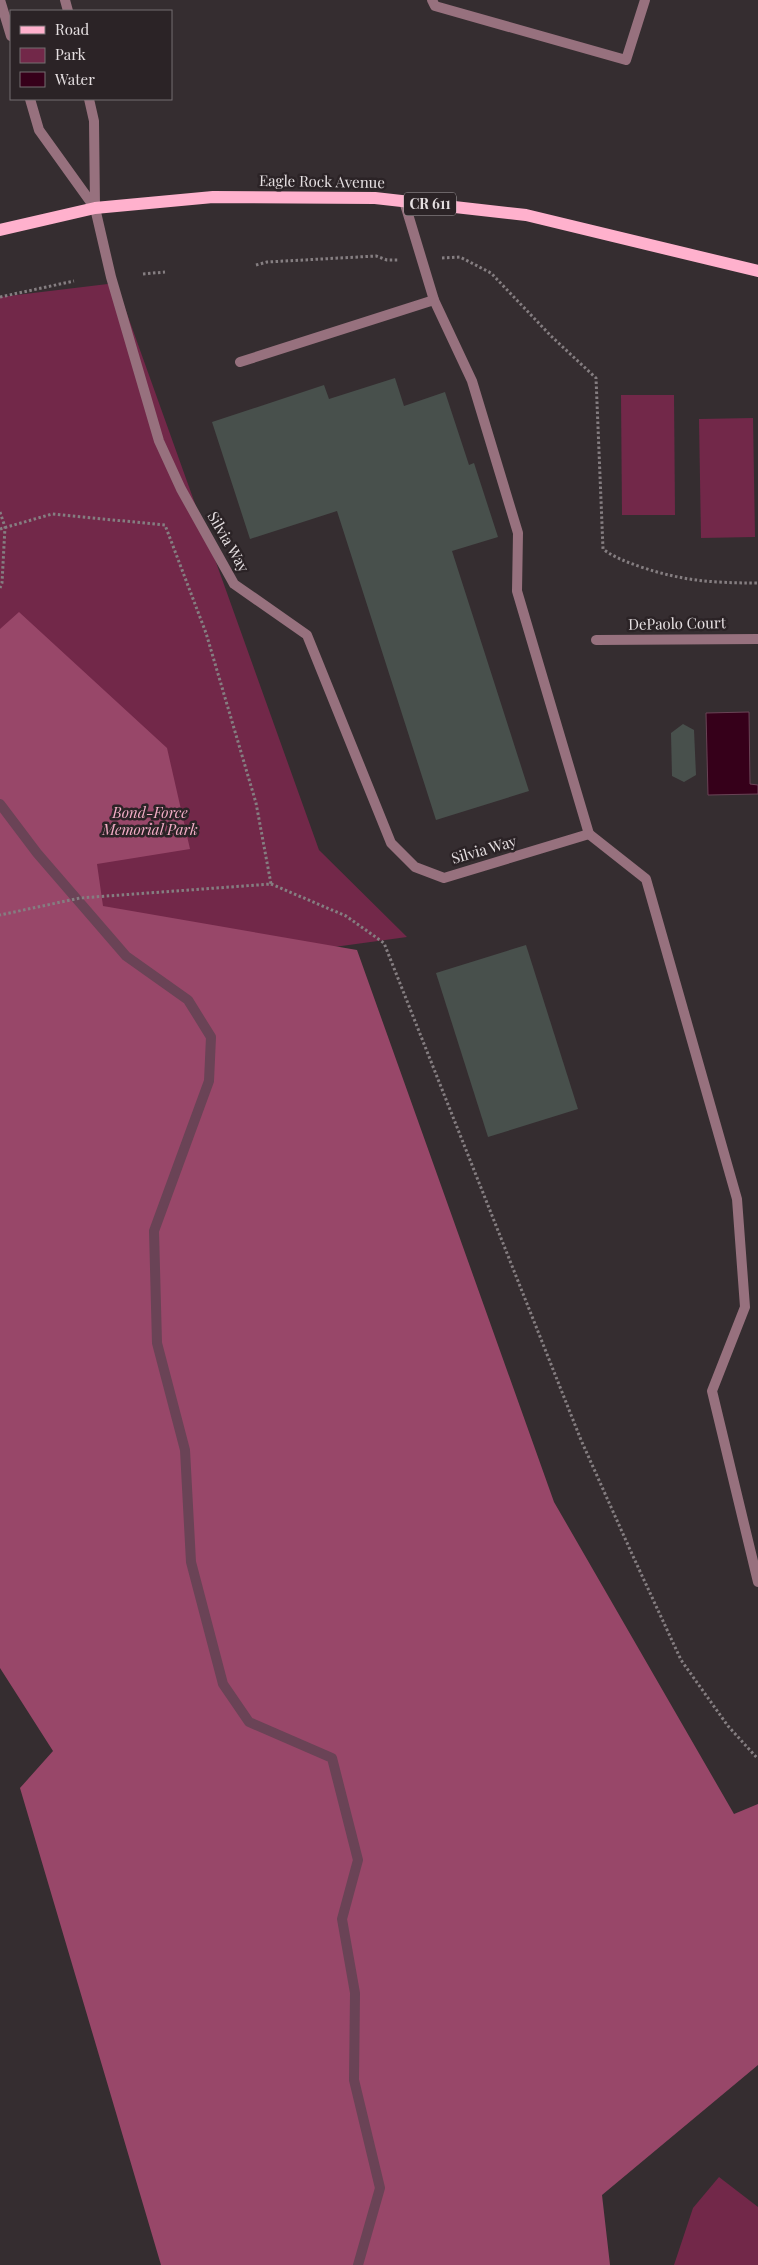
<svg xmlns="http://www.w3.org/2000/svg" width="758" height="2265" font-family="'Playfair Display',serif">
<rect width="100%" height="100%" fill="#352d30"/>
<!-- green -->
<g fill="#722849">
<path d="M 116,283 L 319,850 L 407,937 L 0,993 L 0,297 Z"/>
<path d="M 621,395 L 674,395 L 675,515 L 622,515 Z"/>
<path d="M 753,418 L 755,537 L 701,538 L 699,419 Z"/>
<path d="M 719,2177 L 758,2207 L 758,2265 L 674,2265 L 693,2208 Z"/>
</g>
<!-- forest -->
<path fill="#984769" d="M 19,612 L 167,748 L 190,849 L 97,864 L 103,906 L 357,950 L 554,1502 L 734,1814 L 758,1804 L 758,2065 L 602,2195 L 610,2265 L 161,2265 L 20,1788 L 53,1751 L 0,1668 L 0,629 Z"/>
<!-- water -->
<path fill="#36001a" stroke="#6a4356" d="M 749,712 L 750,784 L 758,785 L 758,794 L 708,795 L 706,713 Z"/>
<g fill="none" stroke-linecap="round" stroke-linejoin="round">
<!-- stream -->
<path stroke="#6a4356" stroke-width="10" d="M 0,804 L 37,853 L 126,956 L 188,1000 L 211,1037 L 209,1081 L 154,1231 L 157,1343 L 185,1450 L 191,1562 L 223,1684 L 249,1722 L 332,1758 L 358,1860 L 342,1919 L 355,1993 L 354,2080 L 380,2188 L 358,2265"/>
</g>
<!-- building -->
<g fill="#48504c">
<path d="M 395,378 L 404,406 L 445,392 L 469,465 L 474,463 L 498,537 L 452,551 L 529,791 L 436,820 L 337,511 L 250,539 L 212,422 L 324,385 L 329,399 Z"/>
<path d="M 683,724 L 694,730 L 696,775 L 684,782 L 672,776 L 671,733 Z"/>
<path d="M 526,945 L 578,1109 L 488,1137 L 436,973 Z"/>
</g>
<g fill="none" stroke-linecap="round" stroke-linejoin="round">
<!-- path -->
<g stroke="#857e81" stroke-width="3" stroke-dasharray="2.5 2.5" stroke-linecap="butt">
<path d="M 442,258 L 460,257 L 491,273 L 551,336 L 596,378 L 603,549 C 615,558 627,562 641,567 C 683,581 713,583 758,583"/>
<path d="M 256,265 L 267,262 L 376,256 L 387,260 L 399,260"/>
<path d="M 143,274 L 165,272"/>
<path d="M 0,297 L 74,281"/>
<path d="M 0,512 L 5,527 L 2,583 L 0,588"/>
<path d="M 0,529 L 52,514 L 165,525 L 206,633 L 256,803 L 271,884 L 80,898 L 0,915"/>
<path d="M 271,884 L 346,916 L 384,943 L 581,1440 L 632,1554 L 681,1660 L 728,1726 L 758,1759"/>
</g>
<!-- service -->
<g stroke="#97717e" stroke-width="10">
<path d="M 432,0 L 435,6 L 626,60 L 645,0"/>
<path d="M 240,362 L 434,300"/>
<path d="M 589,834 L 646,879 L 737,1199 L 745,1307 L 712,1391 L 758,1582"/>
</g>
<!-- minor -->
<g stroke="#97717e" stroke-width="10">
<path d="M 0,0 L 11,36"/>
<path d="M 65,0 L 68,11"/>
<path d="M 30,99 L 39,130 L 95,208"/>
<path d="M 89,99 L 94,121 L 95,208 L 111,277 L 159,441 L 181,489 L 234,584 L 307,635 L 391,843 L 415,867 L 444,878 L 589,834 L 517,591 L 518,533 L 472,381 L 434,300 L 404,201"/>
<path d="M 596,640 L 758,639"/>
</g>
<!-- primary -->
<path stroke="#ffb1cd" stroke-width="12" d="M 0,230 L 95,208 L 213,197 L 375,198 L 526,215 L 758,271"/>
</g>
<g text-anchor="middle" stroke-width="5" stroke-linejoin="round" paint-order="stroke">
<!-- shield labels -->
<rect fill="#2b2326" stroke="#ada7a9" stroke-width="1" x="404" y="192.5" width="52" height="23" rx="4"/>
<g font-size="14" font-weight="bold" fill="#e5dfe1">
<text x="430" y="209">CR 611</text>
</g>
<!-- street labels -->
<g font-size="15" fill="#e5dfe1" stroke="#2b2326">
<text transform="translate(322 182) rotate(1)" y="5">Eagle Rock Avenue</text>
<text transform="translate(228 542) rotate(60)" y="5">Silvia Way</text>
<text transform="translate(677 624) rotate(-1)" y="5">DePaolo Court</text>
<text transform="translate(484 850) rotate(-16)" y="5">Silvia Way</text>
</g>
<!-- park labels -->
<g font-size="15" font-style="italic" fill="#f4aec7" stroke="#2b2326">
<text x="150" y="818">Bond-Force<tspan x="150" dy="17">Memorial Park</tspan></text>
</g>
</g>
<!-- legend -->
<rect x="10" y="10" width="162" height="90" fill="#2b2326" stroke="#756e71"/>
<rect x="20" y="26" width="25" height="8" fill="#ffb1cd" stroke="#756e71"/>
<text x="55" y="35" font-size="15" fill="#e5dfe1">Road</text>
<rect x="20" y="48" width="25" height="15" fill="#722849" stroke="#756e71"/>
<text x="55" y="60" font-size="15" fill="#e5dfe1">Park</text>
<rect x="20" y="72" width="25" height="15" fill="#36001a" stroke="#756e71"/>
<text x="55" y="85" font-size="15" fill="#e5dfe1">Water</text>
</svg>
